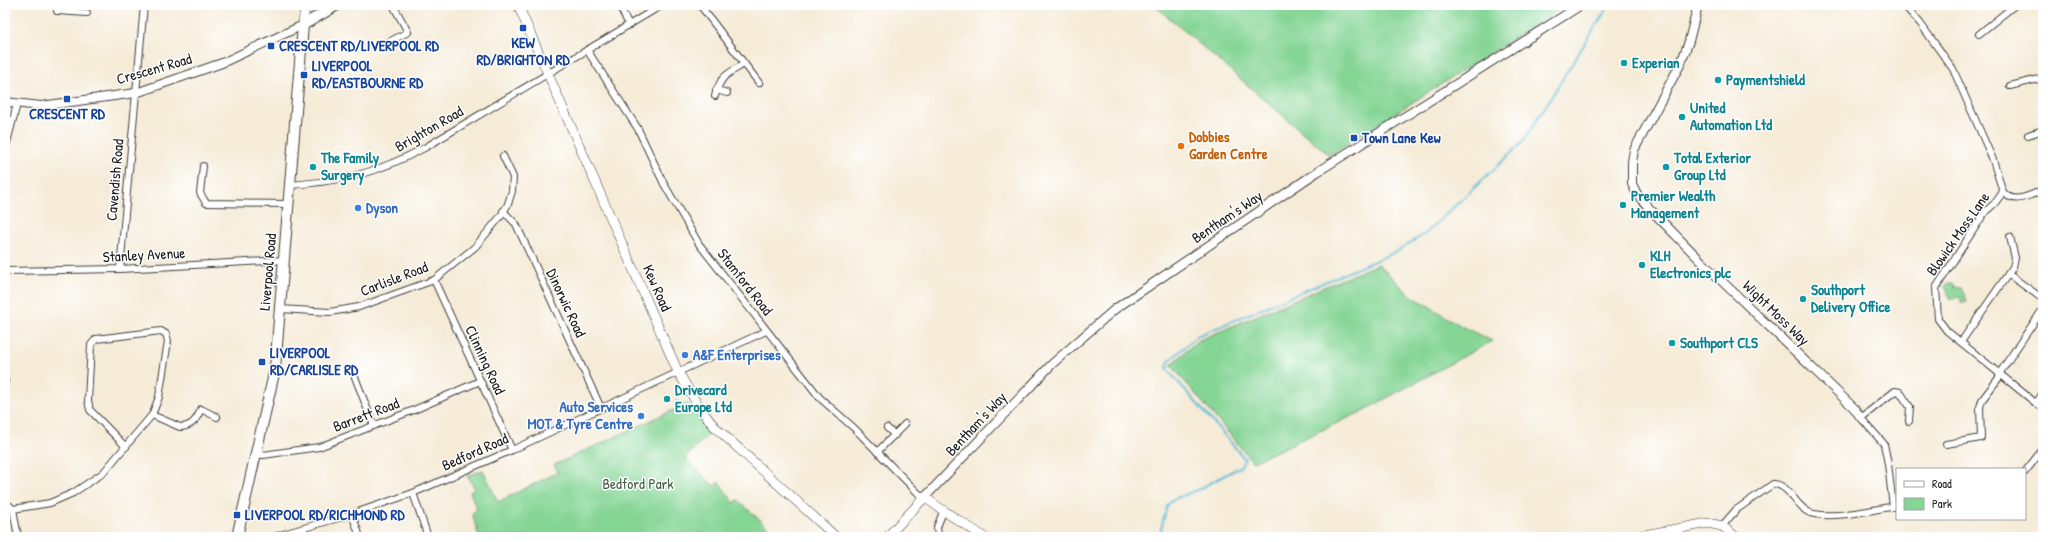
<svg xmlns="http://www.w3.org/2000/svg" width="2048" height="542" font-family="'Patrick Hand',sans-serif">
<rect width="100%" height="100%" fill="#fff"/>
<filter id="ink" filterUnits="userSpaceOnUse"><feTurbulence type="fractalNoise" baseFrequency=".025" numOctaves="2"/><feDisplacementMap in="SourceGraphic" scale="8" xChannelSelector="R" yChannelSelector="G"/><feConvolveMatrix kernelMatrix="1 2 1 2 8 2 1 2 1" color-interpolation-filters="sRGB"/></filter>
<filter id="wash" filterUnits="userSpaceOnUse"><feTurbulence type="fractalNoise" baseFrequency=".012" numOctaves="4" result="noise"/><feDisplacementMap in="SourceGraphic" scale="16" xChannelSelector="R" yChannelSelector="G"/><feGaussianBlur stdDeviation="0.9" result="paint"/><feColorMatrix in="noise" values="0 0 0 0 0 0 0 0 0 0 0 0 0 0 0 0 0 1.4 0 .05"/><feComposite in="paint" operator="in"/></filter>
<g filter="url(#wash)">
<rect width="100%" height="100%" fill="#f5ebd7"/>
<!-- green -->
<g fill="#85d595" stroke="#507858">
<path d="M 1154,5 L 1567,5 L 1329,155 Z"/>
<path d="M 1378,264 L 1409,294 L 1463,327 L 1492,341 L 1363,411 L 1253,462 L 1171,365 L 1197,341 Z"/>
<path d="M 1948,283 L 1953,283 L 1955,287 L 1961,288 L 1967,301 L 1962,303 L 1959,297 L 1951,299 L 1945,287 Z"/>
<path d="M 675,401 L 689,405 L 712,431 L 685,458 L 714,486 L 719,482 L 734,503 L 738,500 L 778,537 L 479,537 L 472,513 L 477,510 L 470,492 L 475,489 L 467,476 L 483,470 L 498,502 L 558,472 L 554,465 L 680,407 Z"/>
</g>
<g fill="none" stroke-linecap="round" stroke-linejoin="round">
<!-- stream -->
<path stroke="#58bbd6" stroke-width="2" d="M 1159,537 L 1167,506 L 1172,500 L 1199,489 L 1240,467 L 1245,459 L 1167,369 L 1169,361 L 1197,336 L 1398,251 L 1426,233 L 1523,142 L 1609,5"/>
</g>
</g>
<g filter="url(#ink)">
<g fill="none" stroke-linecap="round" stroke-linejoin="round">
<defs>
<g id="minor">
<path d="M 619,5 L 629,25"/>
<path d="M 700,5 L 759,83"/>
<path d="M 1904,5 L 1920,23 L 1953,69 L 1993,160 L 2003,192 L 1995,203 L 1985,212 L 1936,288 L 1938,319 L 1947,331 L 2043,409"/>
<path d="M 57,11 L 87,13"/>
<path d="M 1979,34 L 2015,5"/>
<path d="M 385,44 L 408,32 L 393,5"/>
<path d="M 587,50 L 638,129 L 664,184 L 699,244 L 820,398 L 854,428 L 918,493 L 925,497"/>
<path d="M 2010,86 L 2043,78"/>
<path d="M 716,90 L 727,93"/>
<path d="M 715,96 C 721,75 726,75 744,64"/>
<path d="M 2028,135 L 2043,130"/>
<path d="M 5,150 L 17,104"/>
<path d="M 203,166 L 200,193 L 206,203 L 289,204"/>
<path d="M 290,185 C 344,181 378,173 426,147 L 662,5"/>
<path d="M 2003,192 C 2013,205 2031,195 2043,190"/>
<path d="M 503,211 L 516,224 L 601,408"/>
<path d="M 120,269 L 144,5"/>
<path d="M 5,271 L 120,269 L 285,260"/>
<path d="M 2008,274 L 2043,299"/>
<path d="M 434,280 L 512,450"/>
<path d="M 280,309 L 330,312 L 359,307 L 434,280 L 475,247 L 501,216 L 508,204 L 512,191 L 513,177 L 503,156"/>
<path d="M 1961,342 L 2013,267 L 2015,258 L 2010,237"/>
<path d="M 1999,374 L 2043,309"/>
<path d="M 355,377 L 374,426"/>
<path d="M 5,380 L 5,381"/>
<path d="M 2036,403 L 2043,393"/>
<path d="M 152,415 L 180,427 C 192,427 197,419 201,409 L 217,417"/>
<path d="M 887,428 L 895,435"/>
<path d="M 1946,444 L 1981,438 L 1980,407 L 1982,400 L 2001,375"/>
<path d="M 877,452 L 905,424"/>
<path d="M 256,454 L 263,455 L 319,447 L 414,410 L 480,381"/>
<path d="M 2025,472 L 2043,449"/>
<path d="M 413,493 L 428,537"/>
<path d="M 5,501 L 13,509 L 18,537"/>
<path d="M 1893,507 L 1888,464 L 1884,444 L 1861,418 L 1895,391 L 1900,392 L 1910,407 L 1909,421"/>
<path d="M 13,509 L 50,503 L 73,493 L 103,473 L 152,415 L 159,397 L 168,341 L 166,334 L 161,331 L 96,339 L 91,345 L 88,400 L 90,410 L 126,447"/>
<path d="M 352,514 L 360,537"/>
<path d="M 1722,526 L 1736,510 L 1773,484 C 1790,484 1796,509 1811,513 C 1832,520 1874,509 1897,506"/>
<path d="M 273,537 L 352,514 L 413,493 L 512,450 L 766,331"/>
<path d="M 938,537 L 937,527 L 943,512"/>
</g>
<g id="tertiary">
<path d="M 1698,5 L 1689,41 L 1681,63 L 1634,150 L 1632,162 L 1632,184 L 1637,194 L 1649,208 L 1703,263 L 1854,408 L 1861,418"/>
<path d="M 5,102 L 41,106 L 136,93 L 222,63 L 303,25"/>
<path d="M 925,497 L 1052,364 L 1115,309 L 1317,172 L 1581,5"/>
</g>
<g id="secondary">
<path d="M 518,5 L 678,372 L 701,410 L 715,427 L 836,537"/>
<path d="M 303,25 L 305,5"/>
<path d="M 887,537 L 925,497 C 943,512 964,523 984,537"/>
<path d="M 1634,537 L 1708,523 L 1722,526 L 1736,537"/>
</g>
<path id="primary" d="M 237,537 L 275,369 L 303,25 L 337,5"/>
</defs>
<!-- minor casing -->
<use href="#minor" stroke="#3d3b38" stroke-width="8"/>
<!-- tertiary casing -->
<use href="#tertiary" stroke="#3d3b38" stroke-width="10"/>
<!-- secondary casing -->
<use href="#secondary" stroke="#3d3b38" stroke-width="10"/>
<!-- primary casing -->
<use href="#primary" stroke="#3d3b38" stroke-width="12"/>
<!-- minor -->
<use href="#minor" stroke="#fff" stroke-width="6"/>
<!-- tertiary -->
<use href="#tertiary" stroke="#fff" stroke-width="8"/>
<!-- secondary -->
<use href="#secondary" stroke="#fff" stroke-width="9"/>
<!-- primary -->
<use href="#primary" stroke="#fff" stroke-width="10"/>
</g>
</g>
<!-- markers -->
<g fill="#1a4fb4" stroke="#fff" stroke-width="1.5">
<rect x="519" y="24" width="8" height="8" rx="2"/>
<rect x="267" y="42" width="8" height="8" rx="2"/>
<rect x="300" y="71" width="8" height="8" rx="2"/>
<rect x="63" y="95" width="8" height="8" rx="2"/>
<rect x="1350" y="134" width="8" height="8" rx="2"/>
<rect x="258" y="358" width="8" height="8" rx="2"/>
<rect x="233" y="511" width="8" height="8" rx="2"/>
</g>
<g fill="#0f9aa8" stroke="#fff" stroke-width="1.5">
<circle cx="1624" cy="63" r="4"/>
<circle cx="1718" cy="80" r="4"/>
<circle cx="1682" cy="117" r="4"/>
<circle cx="313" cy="167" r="4"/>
<circle cx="1666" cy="167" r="4"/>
<circle cx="1623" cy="205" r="4"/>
<circle cx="1642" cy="265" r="4"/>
<circle cx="1803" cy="299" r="4"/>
<circle cx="1672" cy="343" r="4"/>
<circle cx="667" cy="399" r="4"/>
</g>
<circle fill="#e8710a" stroke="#fff" stroke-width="1.5" cx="1181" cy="146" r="4"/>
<g fill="#3f7fe0" stroke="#fff" stroke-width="1.5">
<circle cx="358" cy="208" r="4"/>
<circle cx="685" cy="355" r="4"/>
<circle cx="641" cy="416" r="4"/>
</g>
<g text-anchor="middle" stroke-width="3" stroke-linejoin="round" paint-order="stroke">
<!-- transit labels -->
<g font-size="15" font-weight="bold" fill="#164399" stroke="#fff" text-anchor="start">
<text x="523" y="48" text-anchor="middle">KEW<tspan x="523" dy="17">RD/BRIGHTON RD</tspan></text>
<text x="279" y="51">CRESCENT RD/LIVERPOOL RD</text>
<text x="312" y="71">LIVERPOOL<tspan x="312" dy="17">RD/EASTBOURNE RD</tspan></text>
<text x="67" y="119" text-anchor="middle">CRESCENT RD</text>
<text x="1362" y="143">Town Lane Kew</text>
<text x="270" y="358">LIVERPOOL<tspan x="270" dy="17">RD/CARLISLE RD</tspan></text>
<text x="245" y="520">LIVERPOOL RD/RICHMOND RD</text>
</g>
<!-- culture labels -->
<g font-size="15" font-weight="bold" fill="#0d838f" stroke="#fff" text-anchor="start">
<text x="1632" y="68">Experian</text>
<text x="1726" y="85">Paymentshield</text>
<text x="1690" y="113">United<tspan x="1690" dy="17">Automation Ltd</tspan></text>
<text x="321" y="163">The Family<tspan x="321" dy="17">Surgery</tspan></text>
<text x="1674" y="163">Total Exterior<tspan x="1674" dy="17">Group Ltd</tspan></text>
<text x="1631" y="201">Premier Wealth<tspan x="1631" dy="17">Management</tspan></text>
<text x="1650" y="261">KLH<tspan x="1650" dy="17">Electronics plc</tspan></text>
<text x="1811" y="295">Southport<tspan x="1811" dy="17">Delivery Office</tspan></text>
<text x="1680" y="348">Southport CLS</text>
<text x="675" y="395">Drivecard<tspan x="675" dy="17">Europe Ltd</tspan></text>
</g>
<!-- street labels -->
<g font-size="15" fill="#1c1c1c" stroke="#fff">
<text transform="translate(154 69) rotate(-16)" y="5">Crescent Road</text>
<text transform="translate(429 129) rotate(-30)" y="5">Brighton Road</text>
<text transform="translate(115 180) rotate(-85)" y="5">Cavendish Road</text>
<text transform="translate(1227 217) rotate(-34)" y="5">Bentham's Way</text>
<text transform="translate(1958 234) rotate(-55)" y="5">Blowick Moss Lane</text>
<text transform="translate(144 255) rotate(-3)" y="5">Stanley Avenue</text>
<text transform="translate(268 272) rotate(-85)" y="5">Liverpool Road</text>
<text transform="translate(394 279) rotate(-21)" y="5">Carlisle Road</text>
<text transform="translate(745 282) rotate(52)" y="5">Stamford Road</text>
<text transform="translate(657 288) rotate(66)" y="5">Kew Road</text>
<text transform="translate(566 303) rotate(65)" y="5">Dinorwic Road</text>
<text transform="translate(1776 313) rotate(44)" y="5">Wight Moss Way</text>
<text transform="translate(485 360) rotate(65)" y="5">Clinning Road</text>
<text transform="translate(366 415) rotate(-21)" y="5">Barrett Road</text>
<text transform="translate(976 424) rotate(-47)" y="5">Bentham's Way</text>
<text transform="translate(475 452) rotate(-24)" y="5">Bedford Road</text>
</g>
<!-- food labels -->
<g font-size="15" font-weight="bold" fill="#c56008" stroke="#fff" text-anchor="start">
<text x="1189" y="142">Dobbies<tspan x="1189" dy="17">Garden Centre</tspan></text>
</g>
<!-- shop labels -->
<g font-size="15" font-weight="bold" fill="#366cbe" stroke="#fff" text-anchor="start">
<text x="366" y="213">Dyson</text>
<text x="693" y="360">A&amp;F Enterprises</text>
<text x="633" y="412" text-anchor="end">Auto Services<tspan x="633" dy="17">MOT &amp; Tyre Centre</tspan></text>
</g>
<!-- park labels -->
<g font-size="15" fill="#415d46" stroke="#fff">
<text x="638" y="489">Bedford Park</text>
</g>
</g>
<!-- margin -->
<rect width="2048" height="542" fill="none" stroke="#fff" stroke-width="20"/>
<!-- legend -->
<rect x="1896" y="468" width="130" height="52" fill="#ffffff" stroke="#a4a4a4"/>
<rect x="1904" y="481" width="20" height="6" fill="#ffffff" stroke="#a4a4a4"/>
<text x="1932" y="488" font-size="12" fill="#1c1c1c">Road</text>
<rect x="1904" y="498" width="20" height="12" fill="#85d595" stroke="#a4a4a4"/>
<text x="1932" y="508" font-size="12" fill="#1c1c1c">Park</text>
</svg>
